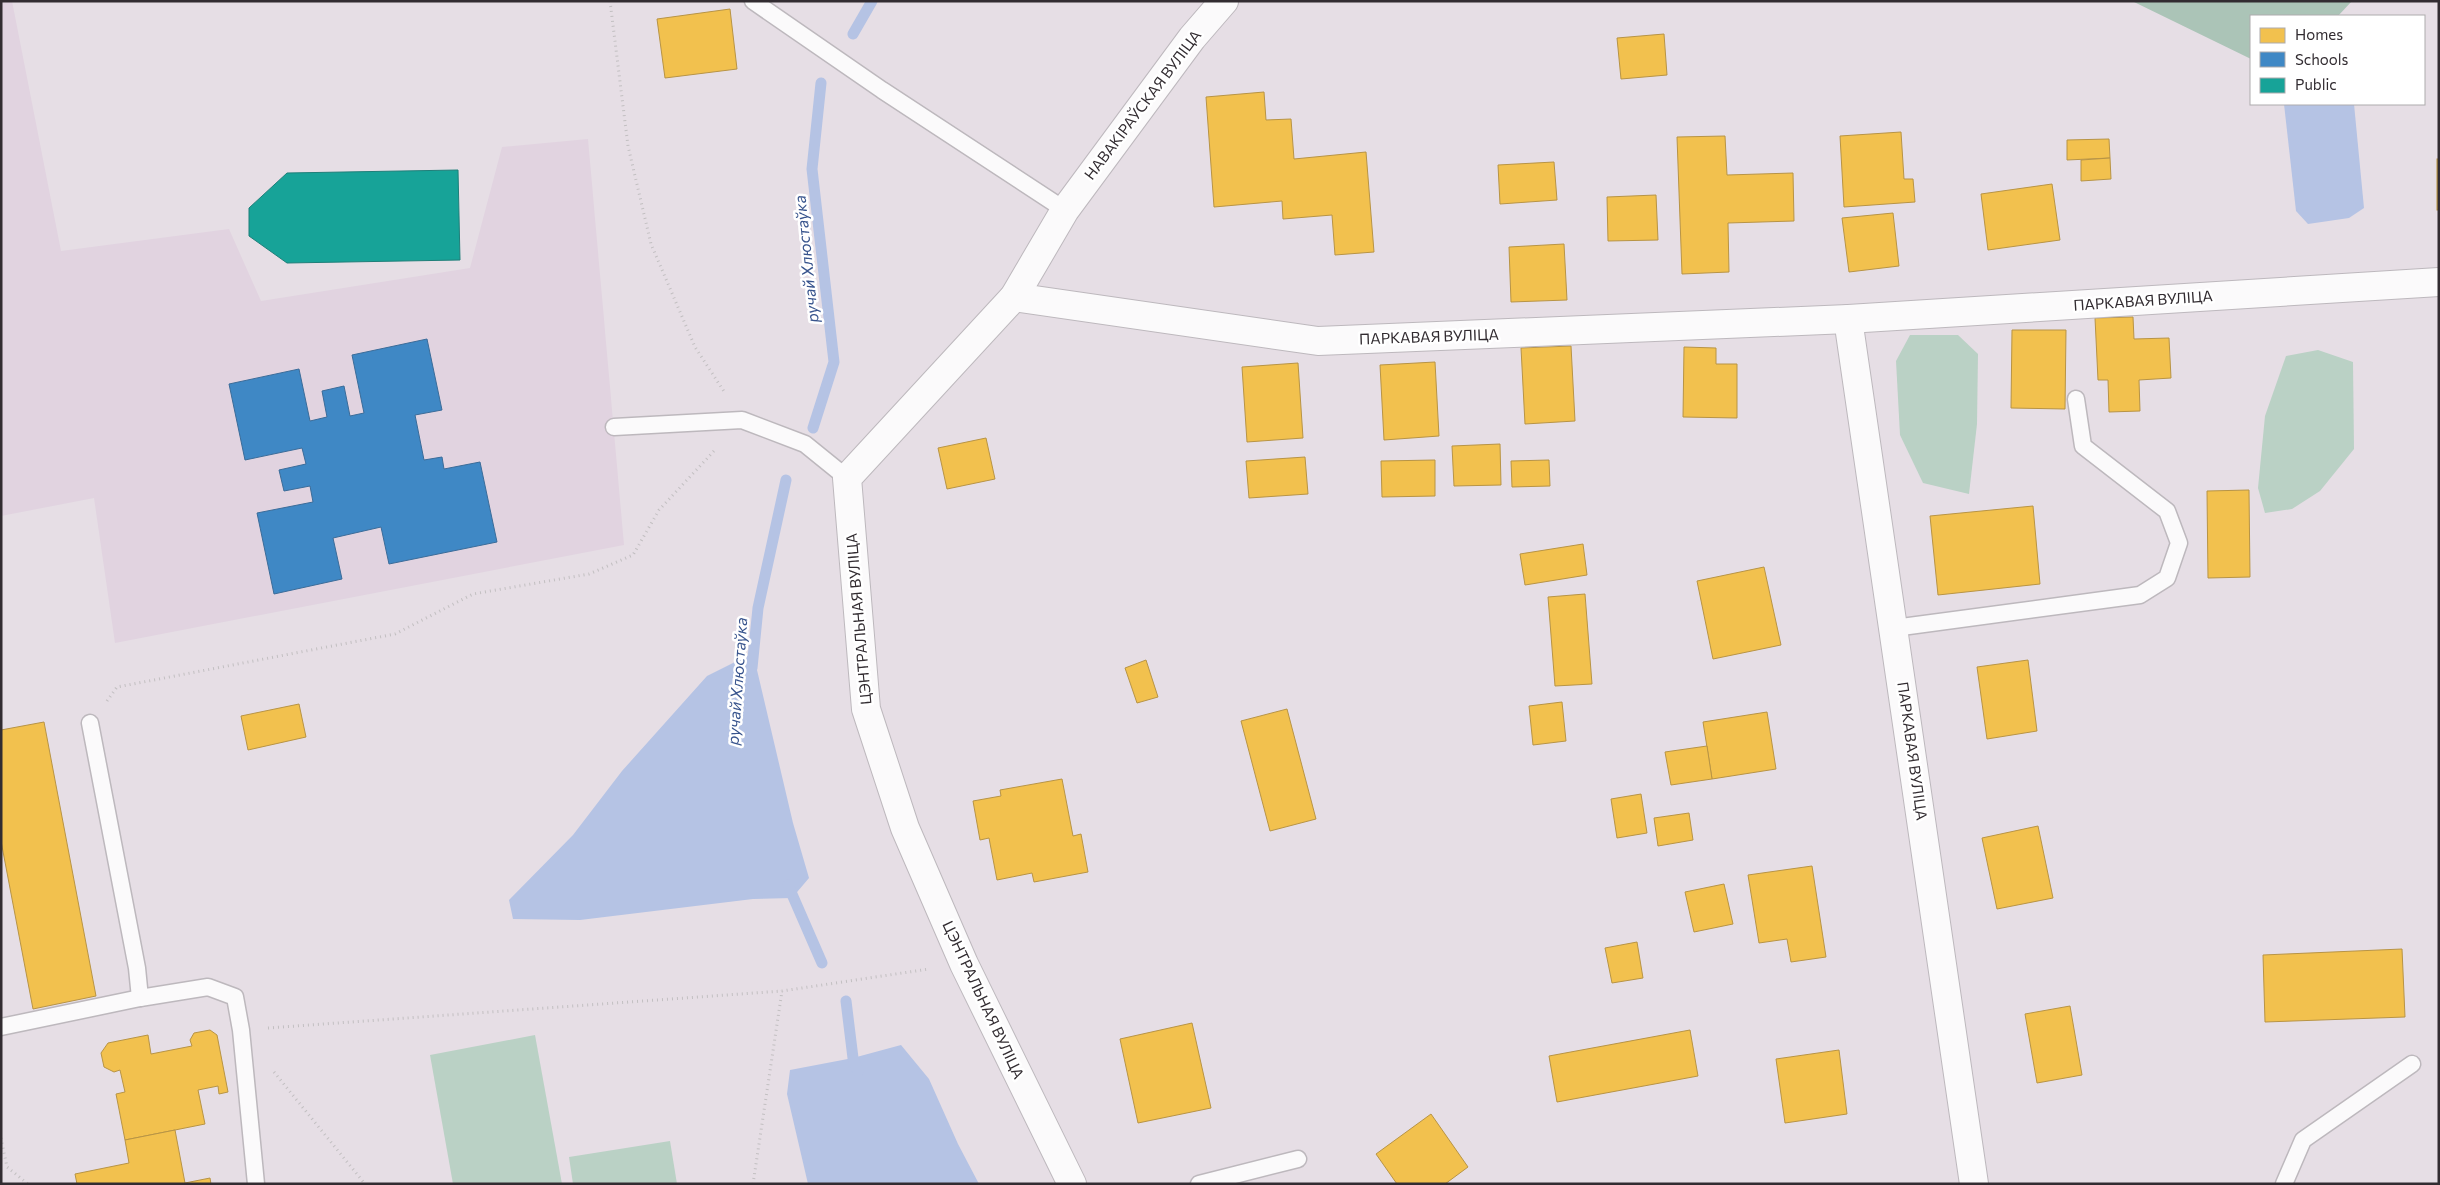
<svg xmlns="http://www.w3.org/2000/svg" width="2440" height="1185" font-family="Commissioner,sans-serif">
<rect width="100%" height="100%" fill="#e6dee5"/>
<!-- built -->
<path fill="#e1d3e0" d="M 1,1 L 12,1 L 61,251 L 229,229 L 261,301 L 470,268 L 502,147 L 588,139 L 624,545 L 115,643 L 94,498 L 1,516 Z"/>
<!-- green -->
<g fill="#bad1c5">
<path d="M 1910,335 L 1958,335 L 1978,354 L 1977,424 L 1969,494 L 1923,483 L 1900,435 L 1896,361 Z"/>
<path d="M 2318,350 L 2353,362 L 2354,449 L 2320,491 L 2292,509 L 2265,513 L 2258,488 L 2265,416 L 2286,356 Z"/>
<path d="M 535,1035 L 562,1184 L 453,1184 L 430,1055 Z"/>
<path d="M 670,1141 L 677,1184 L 573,1184 L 569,1157 Z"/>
</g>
<!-- forest -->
<path fill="#abc4b7" d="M 2132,1 L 2352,1 L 2338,16 L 2251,16 L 2251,59 Z"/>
<!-- water -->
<g fill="#b5c3e4">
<path d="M 2284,104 L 2354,104 L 2364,208 L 2349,218 L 2308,224 L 2296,211 Z"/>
<path d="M 753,653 L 793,823 L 809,878 L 792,898 L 753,899 L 580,920 L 513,919 L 509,900 L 573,835 L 622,771 L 707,676 Z"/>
<path d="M 901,1045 L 929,1079 L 958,1144 L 979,1184 L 808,1184 L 787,1094 L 790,1070 L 853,1058 Z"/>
</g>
<!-- homes -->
<g fill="#f2c14e" stroke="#b89445">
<path d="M 730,9 L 737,69 L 665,78 L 657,19 Z"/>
<path d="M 1664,34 L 1667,75 L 1621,79 L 1617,38 Z"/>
<path d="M 1264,92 L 1266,120 L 1291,119 L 1294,159 L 1366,152 L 1374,252 L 1335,255 L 1332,215 L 1283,219 L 1282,201 L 1214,207 L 1206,97 Z"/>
<path d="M 1901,132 L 1904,179 L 1913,179 L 1915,202 L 1844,207 L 1840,136 Z"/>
<path d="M 1725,136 L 1727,175 L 1793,173 L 1794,221 L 1728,223 L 1729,272 L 1682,274 L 1677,137 Z"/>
<path d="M 2109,139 L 2110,158 L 2067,160 L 2067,140 Z"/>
<path d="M 2110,158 L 2111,179 L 2081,181 L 2081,160 Z"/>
<rect x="2437" y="159" width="2" height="51"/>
<path d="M 1554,162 L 1557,200 L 1500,204 L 1498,165 Z"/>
<path d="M 2052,184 L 2060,240 L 1988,250 L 1981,194 Z"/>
<path d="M 1656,195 L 1658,240 L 1608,241 L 1607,197 Z"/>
<path d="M 1893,213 L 1899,266 L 1849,272 L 1842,218 Z"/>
<path d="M 1564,244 L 1567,300 L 1511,302 L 1509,247 Z"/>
<path d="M 2133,317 L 2134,339 L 2169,338 L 2171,378 L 2139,380 L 2140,411 L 2109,412 L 2108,380 L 2098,380 L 2095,318 Z"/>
<path d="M 2012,330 L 2066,330 L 2065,409 L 2011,408 Z"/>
<path d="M 1571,346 L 1575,421 L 1525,424 L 1521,348 Z"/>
<path d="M 1684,347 L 1716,348 L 1716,364 L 1737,364 L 1737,418 L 1683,417 Z"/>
<path d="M 1435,362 L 1439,436 L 1384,440 L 1380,365 Z"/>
<path d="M 1298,363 L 1303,438 L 1247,442 L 1242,367 Z"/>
<path d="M 986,438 L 995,479 L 947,489 L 938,448 Z"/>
<path d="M 1500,444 L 1501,485 L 1454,486 L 1452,446 Z"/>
<path d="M 1305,457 L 1308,494 L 1249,498 L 1246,461 Z"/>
<path d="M 1435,460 L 1435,496 L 1382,497 L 1381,461 Z"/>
<path d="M 1549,460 L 1550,486 L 1512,487 L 1511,461 Z"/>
<path d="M 2249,490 L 2250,577 L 2208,578 L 2207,491 Z"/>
<path d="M 2033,506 L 2040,584 L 1938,595 L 1930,516 Z"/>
<path d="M 1583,544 L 1587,575 L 1525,585 L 1520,554 Z"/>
<path d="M 1764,567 L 1781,645 L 1713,659 L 1697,581 Z"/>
<path d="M 1585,594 L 1592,684 L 1555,686 L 1548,597 Z"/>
<path d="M 1146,660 L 1158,697 L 1137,703 L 1125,668 Z"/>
<path d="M 2028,660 L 2037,731 L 1987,739 L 1977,667 Z"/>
<path d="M 1562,702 L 1566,741 L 1533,745 L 1529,706 Z"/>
<path d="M 299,704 L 306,737 L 248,750 L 241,716 Z"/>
<path d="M 1287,709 L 1316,819 L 1270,831 L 1241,721 Z"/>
<path d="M 1767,712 L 1776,769 L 1712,779 L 1703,722 Z"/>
<path d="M 44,722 L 96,996 L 33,1009 L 1,841 L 1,730 Z"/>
<path d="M 1707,746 L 1712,779 L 1671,785 L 1665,752 Z"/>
<path d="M 1062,779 L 1073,836 L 1081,834 L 1088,872 L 1034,882 L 1032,873 L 997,880 L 989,838 L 980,840 L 973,801 L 1001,796 L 1000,790 Z"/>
<path d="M 1641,794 L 1647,833 L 1617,838 L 1611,799 Z"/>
<path d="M 1689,813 L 1693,840 L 1658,846 L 1654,818 Z"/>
<path d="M 2038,826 L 2053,898 L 1997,909 L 1982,838 Z"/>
<path d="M 1812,866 L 1826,957 L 1791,962 L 1787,939 L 1759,943 L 1748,875 Z"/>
<path d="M 1724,884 L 1733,924 L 1694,932 L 1685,892 Z"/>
<path d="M 1637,942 L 1643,978 L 1612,983 L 1605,948 Z"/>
<path d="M 2402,949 L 2405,1017 L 2265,1022 L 2263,955 Z"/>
<path d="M 2070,1006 L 2082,1075 L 2037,1083 L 2025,1014 Z"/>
<path d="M 1192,1023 L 1211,1108 L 1138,1123 L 1120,1039 Z"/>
<path d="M 210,1030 L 217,1035 L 228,1092 L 219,1094 L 218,1086 L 198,1090 L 205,1124 L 125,1140 L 116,1094 L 125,1092 L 120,1070 L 114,1072 L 104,1067 L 101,1053 L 108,1043 L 148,1035 L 151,1054 L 192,1046 L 190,1040 L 194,1033 Z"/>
<path d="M 1690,1030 L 1698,1076 L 1557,1102 L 1549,1056 Z"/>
<path d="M 1839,1050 L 1847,1114 L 1785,1123 L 1776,1059 Z"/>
<path d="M 1431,1114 L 1468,1167 L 1445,1184 L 1397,1184 L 1376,1154 Z"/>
<path d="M 175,1130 L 185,1183 L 210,1178 L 211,1184 L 77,1184 L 75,1174 L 129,1163 L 125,1140 Z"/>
</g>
<!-- schools -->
<path fill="#3f88c5" stroke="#3b6c99" d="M 427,339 L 442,410 L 415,415 L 424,460 L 442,457 L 444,469 L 480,462 L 497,542 L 389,564 L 381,527 L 333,538 L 342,579 L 274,594 L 257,513 L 313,502 L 310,486 L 284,491 L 279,470 L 306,464 L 302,448 L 245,460 L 229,384 L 299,369 L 310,421 L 327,417 L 322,391 L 344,386 L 350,416 L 364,413 L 352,355 Z"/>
<!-- public -->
<path fill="#17a398" stroke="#1f7f79" d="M 458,170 L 460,260 L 287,263 L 249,236 L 249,208 L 287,173 Z"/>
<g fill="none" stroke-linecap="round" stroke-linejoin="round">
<!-- stream -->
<g stroke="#b5c3e4" stroke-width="11">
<path d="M 853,34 L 872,1"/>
<path d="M 813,428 L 834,362 L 812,169 L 821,83"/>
<path d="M 752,668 L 758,608 L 786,480"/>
<path d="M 788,885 L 822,963"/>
<path d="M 846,1001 L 853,1058 L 858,1072"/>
</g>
<defs>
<g id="service">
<path d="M 753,1 L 882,90 L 1065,210"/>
<path d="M 614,427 L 742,420 L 805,444 L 847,478"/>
<path d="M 1894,628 L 2140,595 L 2167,578 L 2179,543 L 2167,511 L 2083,446 L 2076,399"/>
<path d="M 140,998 L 208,987 L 235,997 L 241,1030 L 256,1184"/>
<path d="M 1,1027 L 140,998 L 137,968 L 90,723"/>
<path d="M 1199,1184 L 1298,1159"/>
<path d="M 2284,1184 L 2303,1140 L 2412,1064"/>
</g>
<g id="minor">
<path d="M 1014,297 L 1318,341 L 1848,319 L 2439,282"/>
<path d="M 1848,319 L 1974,1184"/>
<path d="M 1072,1184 L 964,964 L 905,828 L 866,709 L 847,478 L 1014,297 L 1065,210 L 1192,38 L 1224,1"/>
</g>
</defs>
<!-- service casing -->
<use href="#service" stroke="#bdb8bd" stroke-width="19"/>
<!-- minor casing -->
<use href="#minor" stroke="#bdb8bd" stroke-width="30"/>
<!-- path -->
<g stroke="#c2bfc1" stroke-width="3" stroke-dasharray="1 4" stroke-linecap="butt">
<path d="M 610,1 L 628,146 L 651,244 L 695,347 L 725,393"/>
<path d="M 107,701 L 117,687 L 395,634 L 473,594 L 589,574 L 633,555 L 659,510 L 714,451"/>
<path d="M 268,1028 L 782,991 L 929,969"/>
<path d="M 274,1072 L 365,1184"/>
<path d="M 1,1138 L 7,1167 L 28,1184"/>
<path d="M 753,1184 L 782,991"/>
</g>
<!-- service -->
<use href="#service" stroke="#fbfafb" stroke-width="16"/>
<!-- minor -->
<use href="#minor" stroke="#fbfafb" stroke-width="28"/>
</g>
<g text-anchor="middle" stroke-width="5" stroke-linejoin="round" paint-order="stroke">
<!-- street labels -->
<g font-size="15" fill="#322c31" stroke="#fff">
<text transform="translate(1143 105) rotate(-53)" y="5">НАВАКІРАЎСКАЯ ВУЛІЦА</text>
<text transform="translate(2143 301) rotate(-4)" y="5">ПАРКАВАЯ ВУЛІЦА</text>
<text transform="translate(1429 337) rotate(-2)" y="5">ПАРКАВАЯ ВУЛІЦА</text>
<text transform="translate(859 619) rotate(-95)" y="5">ЦЭНТРАЛЬНАЯ ВУЛІЦА</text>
<text transform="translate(1912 751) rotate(82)" y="5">ПАРКАВАЯ ВУЛІЦА</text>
<text transform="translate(983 1000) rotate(65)" y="5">ЦЭНТРАЛЬНАЯ ВУЛІЦА</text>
</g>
<!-- water labels -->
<g font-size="16" font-style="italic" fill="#38548d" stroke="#fff">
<text transform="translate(806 259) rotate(-96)" y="6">ручай Хлюстаўка</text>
<text transform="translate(737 681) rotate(-86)" y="6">ручай Хлюстаўка</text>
</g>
</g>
<!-- border -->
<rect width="2440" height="1185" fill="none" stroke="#322c31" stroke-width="5"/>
<!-- legend -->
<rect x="2250" y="15" width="175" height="90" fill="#ffffff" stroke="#adabad"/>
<rect x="2260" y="28" width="25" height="15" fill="#f2c14e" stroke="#adabad"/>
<text x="2295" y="40" font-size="15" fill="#322c31">Homes</text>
<rect x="2260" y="52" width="25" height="15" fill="#3f88c5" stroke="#adabad"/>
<text x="2295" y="65" font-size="15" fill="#322c31">Schools</text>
<rect x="2260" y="78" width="25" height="15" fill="#17a398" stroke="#adabad"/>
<text x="2295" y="90" font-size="15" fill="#322c31">Public</text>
</svg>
